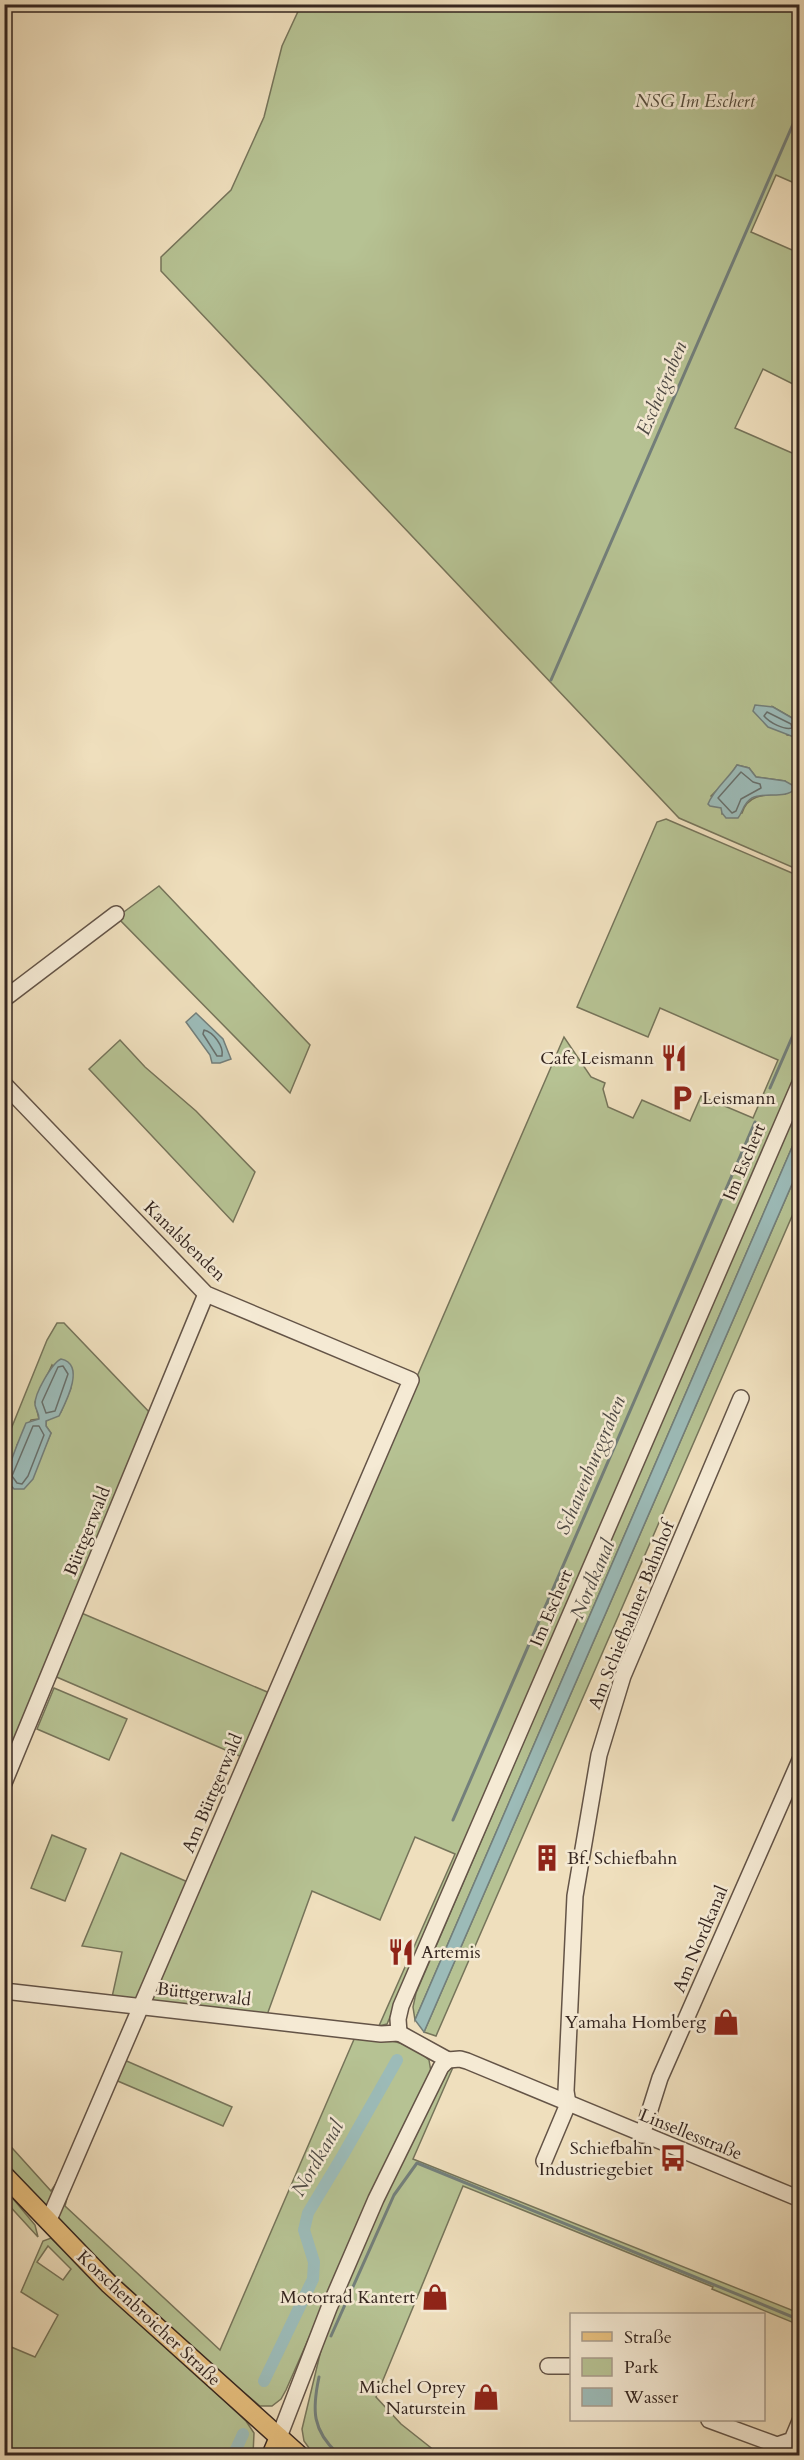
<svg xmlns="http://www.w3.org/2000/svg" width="804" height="2460" font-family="Cardo,serif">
<rect width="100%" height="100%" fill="#efdfbd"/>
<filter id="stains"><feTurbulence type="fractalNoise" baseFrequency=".00333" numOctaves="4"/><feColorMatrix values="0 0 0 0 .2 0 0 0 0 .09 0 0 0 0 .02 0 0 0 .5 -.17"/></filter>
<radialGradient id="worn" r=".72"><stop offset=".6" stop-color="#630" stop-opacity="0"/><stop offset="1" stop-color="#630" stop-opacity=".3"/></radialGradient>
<!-- green -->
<g fill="#b6c293" stroke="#76745a" stroke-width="1.5" fill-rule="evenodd">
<path d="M 301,5 L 799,5 L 799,185 L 776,175 L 751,232 L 799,253 L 799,387 L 763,369 L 735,428 L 799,456 L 799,722 L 773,707 L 787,735 L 796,736 L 799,739 L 799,870 L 679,818 L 161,271 L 161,257 L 231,190 L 264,117 L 282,46 ZM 737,765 L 749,768 L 756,777 L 785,781 L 785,794 C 767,795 748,793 742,813 L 722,814 L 722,808 L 711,796 L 728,779 Z"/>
<path d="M 666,819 L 799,876 L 799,1069 L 387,2024 L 379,2026 L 455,1854 L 415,1837 L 380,1920 L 312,1891 L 267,2015 L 150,2001 L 148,1998 L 564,1037 L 591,1077 L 605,1083 L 603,1089 L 608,1107 L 633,1118 L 642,1100 L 690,1121 L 701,1096 L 753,1118 L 778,1060 L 660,1008 L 648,1037 L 577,1007 L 657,822 Z"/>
<path d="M 159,886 L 310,1045 L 290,1093 L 117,917 Z"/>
<path d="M 120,1040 L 145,1067 L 196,1111 L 255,1172 L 233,1222 L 89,1069 Z"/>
<path d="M 799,1099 L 799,1131 L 415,2020 L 413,2007 L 416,1993 Z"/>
<path d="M 799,1168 L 799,1200 L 436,2036 L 424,2032 Z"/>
<path d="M 57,1323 L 64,1323 L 152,1415 L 5,1774 L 5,1444 L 47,1340 ZM 52,1365 L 71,1388 L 61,1412 L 46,1421 L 46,1426 L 51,1433 L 40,1458 L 9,1467 L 15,1456 L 17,1445 L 31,1420 L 39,1419 L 35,1402 Z"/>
<path d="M 79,1612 L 272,1694 L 244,1758 L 52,1675 Z"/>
<path d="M 54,1688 L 127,1719 L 109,1760 L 37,1729 Z"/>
<path d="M 52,1835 L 86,1849 L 65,1901 L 31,1888 Z"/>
<path d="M 121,1853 L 190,1883 L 140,2000 L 112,1997 L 122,1952 L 82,1946 Z"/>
<path d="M 355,2037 C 384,2040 408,2039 429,2060 L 431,2072 L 388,2158 L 286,2390 L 281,2399 L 272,2406 L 260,2406 L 208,2362 L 60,2225 L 57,2216 L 75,2166 L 65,2206 L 220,2350 Z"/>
<path d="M 122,2059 L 232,2107 L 223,2126 L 113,2079 Z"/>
<path d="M 454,2065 L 413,2159 L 799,2313 L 799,2325 L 712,2289 L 713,2287 L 463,2186 L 376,2397 L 401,2424 L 440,2455 L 314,2455 L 304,2441 L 302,2429 L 321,2350 L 333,2315 L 400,2163 L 447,2070 Z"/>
<path d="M 4,2139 L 51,2191 L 69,2164 L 55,2196 L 44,2207 L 5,2162 Z"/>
<path d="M 5,2189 L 35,2225 L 38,2237 L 5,2201 Z"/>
<path d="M 51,2238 L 246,2421 L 254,2433 L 253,2455 L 5,2455 L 4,2344 L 35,2357 L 58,2315 L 21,2292 L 43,2241 ZM 48,2246 L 71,2269 L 63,2280 L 37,2262 Z"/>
</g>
<!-- water -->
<g fill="#9cbbb8" stroke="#737f7b" stroke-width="1.5">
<path d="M 755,705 L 773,707 L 799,722 L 799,739 L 768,727 L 753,711 Z"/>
<path d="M 737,765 L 749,768 L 756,777 L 785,781 L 794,786 L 795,789 C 784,800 765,791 752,798 C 743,803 743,812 738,818 L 726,818 L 722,813 L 721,808 L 710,806 L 708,804 C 714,789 728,779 737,765 Z"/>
<path d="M 196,1013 L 223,1039 L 231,1059 L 220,1063 L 212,1063 L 210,1055 L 186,1022 Z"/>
<path d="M 799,1131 L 799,1168 L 424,2032 L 415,2020 Z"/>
<path d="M 61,1359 C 86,1364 66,1402 59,1416 L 46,1421 L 46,1426 L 51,1433 L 33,1479 L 24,1489 L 14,1489 L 7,1481 C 5,1472 21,1435 26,1423 L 39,1419 C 39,1413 36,1410 35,1405 C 34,1394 52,1363 61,1359 Z"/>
</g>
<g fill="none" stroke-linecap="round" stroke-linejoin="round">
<!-- shore -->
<g stroke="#68706c" stroke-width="1.5">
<path d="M 767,712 L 791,724 L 792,728 C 784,730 770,723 764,716 Z"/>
<path d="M 741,772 L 753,782 L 760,784 L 761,788 L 741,799 L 736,811 L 732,813 L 718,798 Z"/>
<path d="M 204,1030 C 213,1032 224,1046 222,1056 L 217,1056 L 203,1034 Z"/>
<path d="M 63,1366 L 68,1374 L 55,1411 L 46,1413 L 42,1402 L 58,1367 Z"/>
<path d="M 33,1426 L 39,1426 L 44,1435 L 28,1476 L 22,1484 L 17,1483 L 12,1476 Z"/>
</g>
<!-- stream -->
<g stroke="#737f7b" stroke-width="3">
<path d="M 551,680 L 800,108"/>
<path d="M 770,1088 L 800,1019"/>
<path d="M 453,1820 L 755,1122"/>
<path d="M 331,2336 L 394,2195 L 417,2163 L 800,2320"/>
<path d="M 319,2377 C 312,2410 312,2430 338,2454"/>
</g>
<!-- canal -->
<g stroke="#9cbbb8" stroke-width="12">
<path d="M 264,2381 L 313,2279 L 314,2262 L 304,2230 L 308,2213 L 343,2155 L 397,2060"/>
<path d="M 233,2456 L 243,2434"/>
</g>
<defs>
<g id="minor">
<path d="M 4,999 L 116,914"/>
<path d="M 4,1084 L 206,1294 L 411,1380 L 48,2222"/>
<path d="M 4,1783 L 206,1294"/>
<path d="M 4,1991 L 381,2034 L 399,2033"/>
<path d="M 399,2033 L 398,2019 L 401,2006 L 800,1083"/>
<path d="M 399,2033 L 448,2060"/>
<path d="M 448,2060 L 460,2059 L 467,2061 L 800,2199"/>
<path d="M 642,2135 L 660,2078 L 800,1760"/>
<path d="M 544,2161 L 568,2104 L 566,2091 L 575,1896 L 599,1755 L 623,1676 L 741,1398"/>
<path d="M 548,2366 L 572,2366"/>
<path d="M 709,2420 L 777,2445 L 792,2440 L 800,2421"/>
<path d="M 279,2437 L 329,2308 L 376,2199 L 441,2067 L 448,2060"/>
</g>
<g id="major">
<path d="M 4,2175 L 109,2284 L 300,2456"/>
<path d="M 271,2456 L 279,2437"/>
</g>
</defs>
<!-- minor casing -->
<use href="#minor" stroke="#645447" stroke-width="18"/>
<!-- major casing -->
<use href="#major" stroke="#352620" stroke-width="21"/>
<!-- minor -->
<use href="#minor" stroke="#f5ead4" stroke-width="15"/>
<!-- major -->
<use href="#major" stroke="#e8c07e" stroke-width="18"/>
</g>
<!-- icons -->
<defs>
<symbol id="restaurant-bare" viewBox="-9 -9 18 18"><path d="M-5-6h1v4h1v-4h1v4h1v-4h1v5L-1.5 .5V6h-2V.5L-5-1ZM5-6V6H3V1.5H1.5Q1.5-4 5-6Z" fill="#8f2418" stroke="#f5ead4" stroke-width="2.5" paint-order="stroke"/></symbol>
<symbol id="parking-bare" viewBox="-9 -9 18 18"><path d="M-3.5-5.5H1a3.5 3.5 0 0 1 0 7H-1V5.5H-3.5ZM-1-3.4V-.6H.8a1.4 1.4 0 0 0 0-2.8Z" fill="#8f2418" stroke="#f5ead4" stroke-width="2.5" paint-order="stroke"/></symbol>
<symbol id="building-bare" viewBox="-9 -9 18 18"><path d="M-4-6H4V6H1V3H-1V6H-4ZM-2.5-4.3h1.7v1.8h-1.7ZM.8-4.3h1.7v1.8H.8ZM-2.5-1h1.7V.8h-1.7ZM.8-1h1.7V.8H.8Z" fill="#8f2418" stroke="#f5ead4" stroke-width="2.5" paint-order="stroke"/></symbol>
<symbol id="shop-bare" viewBox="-9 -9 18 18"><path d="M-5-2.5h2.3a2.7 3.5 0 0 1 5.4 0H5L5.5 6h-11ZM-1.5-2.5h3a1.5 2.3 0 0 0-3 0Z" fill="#8f2418" stroke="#f5ead4" stroke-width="2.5" paint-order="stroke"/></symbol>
<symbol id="bus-bare" viewBox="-9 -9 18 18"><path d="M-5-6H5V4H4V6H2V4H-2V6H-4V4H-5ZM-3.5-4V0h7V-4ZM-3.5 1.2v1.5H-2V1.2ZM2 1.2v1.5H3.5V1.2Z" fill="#8f2418" stroke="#f5ead4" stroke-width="2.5" paint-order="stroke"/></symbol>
</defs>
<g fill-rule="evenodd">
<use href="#restaurant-bare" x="655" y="1039" width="38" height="38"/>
<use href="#parking-bare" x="663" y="1079" width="38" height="38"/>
<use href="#building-bare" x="528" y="1839" width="38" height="38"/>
<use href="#restaurant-bare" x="382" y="1933" width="38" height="38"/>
<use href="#shop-bare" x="707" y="2003" width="38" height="38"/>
<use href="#bus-bare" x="654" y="2139" width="38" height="38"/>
<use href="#shop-bare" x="416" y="2278" width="38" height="38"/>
<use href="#shop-bare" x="467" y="2378" width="38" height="38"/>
</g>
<g text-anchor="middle" stroke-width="5" stroke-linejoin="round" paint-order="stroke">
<!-- park labels -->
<g font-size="18" font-style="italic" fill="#554d3d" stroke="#f5ead4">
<text x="695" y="107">NSG Im Eschert</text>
</g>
<!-- poi labels -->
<g font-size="18" fill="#352620" stroke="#f5ead4" text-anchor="end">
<text x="654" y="1064">Cafe Leismann</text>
<text x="702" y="1104" text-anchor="start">Leismann</text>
<text x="567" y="1864" text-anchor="start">Bf. Schiefbahn</text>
<text x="421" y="1958" text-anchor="start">Artemis</text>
<text x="706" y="2028">Yamaha Homberg</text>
<text x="653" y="2154">Schiefbahn<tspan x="653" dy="21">Industriegebiet</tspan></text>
<text x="415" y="2303">Motorrad Kantert</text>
<text x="466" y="2393">Michel Oprey<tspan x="466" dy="21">Naturstein</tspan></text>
</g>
<!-- street labels -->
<g font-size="18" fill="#352620" stroke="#f5ead4">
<text transform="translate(744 1162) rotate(-67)" y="6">Im Eschert</text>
<text transform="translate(185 1241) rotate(44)" y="6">Kanalsbenden</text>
<text transform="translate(87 1531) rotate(-68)" y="6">Büttgerwald</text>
<text transform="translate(551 1608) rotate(-67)" y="6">Im Eschert</text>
<text transform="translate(631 1615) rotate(-68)" y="6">Am Schiefbahner Bahnhof</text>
<text transform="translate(212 1793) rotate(-67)" y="6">Am Büttgerwald</text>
<text transform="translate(700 1939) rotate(-67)" y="6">Am Nordkanal</text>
<text transform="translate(204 1994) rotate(7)" y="6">Büttgerwald</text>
<text transform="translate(691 2134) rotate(22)" y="6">Linsellesstraße</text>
<text transform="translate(149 2318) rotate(43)" y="6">Korschenbroicher Straße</text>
</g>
<!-- water labels -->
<g font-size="20" font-style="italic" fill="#4f4b46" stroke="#f5ead4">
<text transform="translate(661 388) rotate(-67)" y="7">Eschetgraben</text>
<text transform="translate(590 1465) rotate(-67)" y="7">Schauenburggraben</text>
<text transform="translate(592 1579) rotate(-67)" y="7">Nordkanal</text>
<text transform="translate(317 2158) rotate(-60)" y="7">Nordkanal</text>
</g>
</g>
<!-- margin -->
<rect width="804" height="2460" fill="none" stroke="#efdfbd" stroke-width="24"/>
<rect x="6" y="6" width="792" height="2448" fill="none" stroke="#352620" stroke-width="3"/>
<rect x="12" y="12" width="780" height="2436" fill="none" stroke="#352620" stroke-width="1.5"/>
<!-- legend -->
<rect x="570" y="2313" width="195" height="108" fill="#f5ead4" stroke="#a89c8c" stroke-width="1.5"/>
<rect x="582" y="2332" width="30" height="9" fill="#e8c07e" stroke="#a89c8c" stroke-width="1.5"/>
<text x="624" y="2343" font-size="18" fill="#352620">Straße</text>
<rect x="582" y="2358" width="30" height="18" fill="#b6c293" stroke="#a89c8c" stroke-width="1.5"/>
<text x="624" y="2373" font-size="18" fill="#352620">Park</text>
<rect x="582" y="2388" width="30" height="18" fill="#9cbbb8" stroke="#a89c8c" stroke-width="1.5"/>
<text x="624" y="2403" font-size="18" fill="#352620">Wasser</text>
<rect width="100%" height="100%" filter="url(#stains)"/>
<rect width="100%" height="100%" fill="url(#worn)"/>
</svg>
